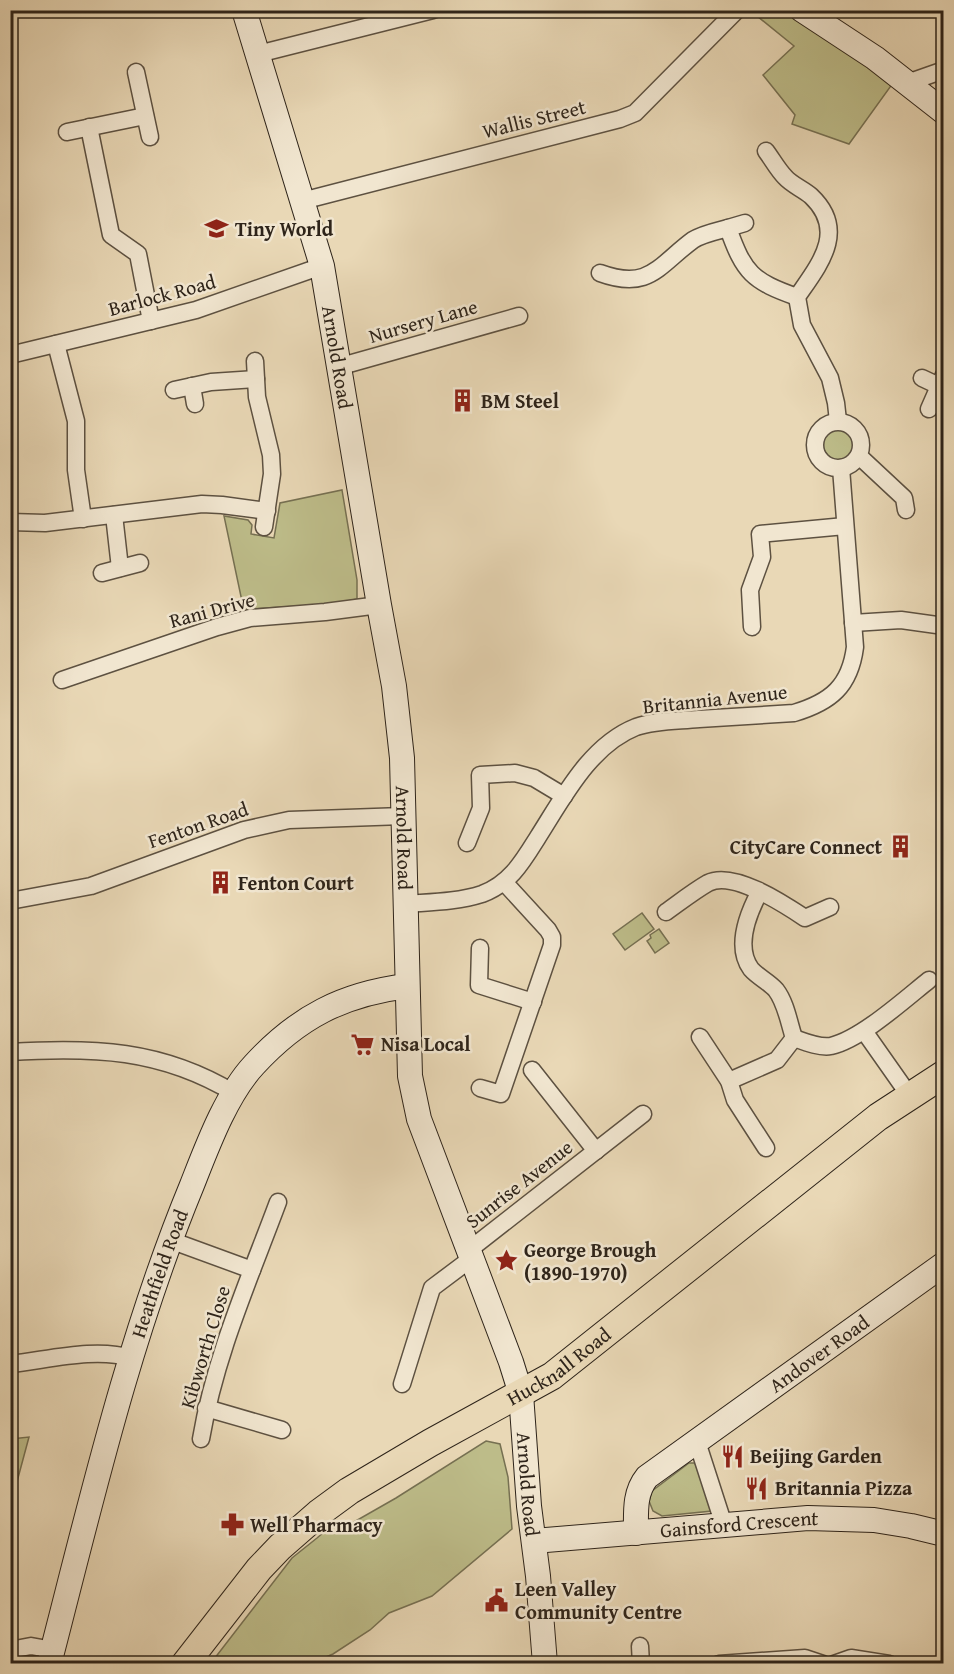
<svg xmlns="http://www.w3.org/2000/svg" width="954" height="1674" font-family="'Gentium Book Plus',serif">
<rect width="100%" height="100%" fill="#e9d8b6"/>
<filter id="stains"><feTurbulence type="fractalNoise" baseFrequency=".00333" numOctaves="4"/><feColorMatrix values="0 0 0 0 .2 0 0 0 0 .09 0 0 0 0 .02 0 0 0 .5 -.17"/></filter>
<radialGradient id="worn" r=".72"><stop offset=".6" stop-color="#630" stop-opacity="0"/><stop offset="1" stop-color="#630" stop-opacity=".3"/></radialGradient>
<!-- green -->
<g fill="#bdbc89" stroke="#767052" stroke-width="1.5">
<path d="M 762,11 L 782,11 L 838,41 L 893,83 L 849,144 L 792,124 L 795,115 L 763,75 L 794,46 L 757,16 Z"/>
<circle cx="839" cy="444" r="16"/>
<path d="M 342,490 L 357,580 L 357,599 L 332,604 L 248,609 L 243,606 L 224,516 L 248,520 L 252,525 L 251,534 L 274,538 L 280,503 Z"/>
<path d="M 642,913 L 654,929 L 625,950 L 613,934 Z"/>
<path d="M 659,929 L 669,943 L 655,953 L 647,941 L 651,938 L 650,935 Z"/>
<path d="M 29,1437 L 11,1504 L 11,1439 Z"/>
<path d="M 486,1441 L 500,1444 L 508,1477 L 512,1529 L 432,1596 L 389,1613 L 370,1630 L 333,1654 L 312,1663 L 211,1663 L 292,1558 L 317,1538 L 330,1527 L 354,1522 L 396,1498 Z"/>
<path d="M 689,1463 L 695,1463 L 712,1511 L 662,1516 L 653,1511 L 649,1501 L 652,1491 Z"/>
</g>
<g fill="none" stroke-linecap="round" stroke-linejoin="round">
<defs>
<g id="street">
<path d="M 258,54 L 433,10"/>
<path d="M 136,72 L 150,137"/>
<path d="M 907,83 L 944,70"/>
<path d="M 89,127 L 111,235 L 138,254 L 151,321"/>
<path d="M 67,132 L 145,116"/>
<path d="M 766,151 C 772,159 778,170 785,177 C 792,185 803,189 811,196 C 848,231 819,265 797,297 L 802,325 L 830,378 L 836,403 L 838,421"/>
<path d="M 302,201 L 620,119 L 635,113 L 737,10"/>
<path d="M 728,228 L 745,223"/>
<path d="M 600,273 C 649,291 658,266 693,240 C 702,234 717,231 728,228 C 744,273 752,281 797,297"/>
<path d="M 56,344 L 76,421 L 76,470 L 83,519"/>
<path d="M 10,355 L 196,310 L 322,266"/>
<path d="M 255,361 L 257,397 L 271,455 L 272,474 L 264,527"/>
<path d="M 338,367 L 519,316"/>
<path d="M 922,378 L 939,386"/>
<path d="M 192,386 L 195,404"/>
<path d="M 174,390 L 211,382 L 256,379"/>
<path d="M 929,409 L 944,375"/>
<circle cx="838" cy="445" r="23"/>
<path d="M 859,456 L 904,498 L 906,510"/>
<path d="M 114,515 L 120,568"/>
<path d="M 10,522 L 45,523 L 202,504 L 222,505 L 267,511"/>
<path d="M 102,573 L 140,563"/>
<path d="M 853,623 L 901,620 L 944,626"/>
<path d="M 752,627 L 750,590 L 762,557 L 760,534 L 845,526"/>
<path d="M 62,680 L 217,627 L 250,618 L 325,612 L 379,605"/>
<path d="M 467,843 L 481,808 L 480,775 L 515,773 L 534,778 L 564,796"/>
<path d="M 10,901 L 91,886 L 244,830 L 289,820 L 403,816"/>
<path d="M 405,904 C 431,902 457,902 482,894 C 510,884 523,861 538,837 C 563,798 590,745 636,727 C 656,720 678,721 699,719 C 731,717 763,715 794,713 C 831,702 850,686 855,647 L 841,468"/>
<path d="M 666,912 C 680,902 694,891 708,883 C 733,870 784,904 805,918 L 830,907"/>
<path d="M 480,948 L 479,985 L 533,1002"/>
<path d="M 864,1031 L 909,1095"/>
<path d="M 700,1037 L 729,1081 L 735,1100 L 766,1148"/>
<path d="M 794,1038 C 805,1042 820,1048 831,1046 C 861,1039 904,1000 929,980"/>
<path d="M 10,1052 C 93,1047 161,1049 234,1093"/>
<path d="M 532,1070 L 596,1151"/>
<path d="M 729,1081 L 777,1060 L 794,1038 C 789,1023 786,1003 776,990 C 769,982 758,977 751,969 C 735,947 748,914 759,893"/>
<path d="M 480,1088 L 501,1094 L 552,945 L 552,937 L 548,930 L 504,882"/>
<path d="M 170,1240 L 252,1270"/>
<path d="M 469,1250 L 643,1114"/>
<path d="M 10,1364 C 48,1360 95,1347 131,1358"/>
<path d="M 402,1384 L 432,1288 L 472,1258"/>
<path d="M 206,1408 L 282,1430"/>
<path d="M 201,1439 C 215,1356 249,1280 278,1202"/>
<path d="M 694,1443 L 700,1451 L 721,1516 L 722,1526"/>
<path d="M 640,1646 L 641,1664"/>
<path d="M 10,1650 L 31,1646 L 53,1650"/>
<path d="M 719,1664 L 805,1658 L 823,1664"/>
<path d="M 834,1664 L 851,1658 L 889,1664"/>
</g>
<g id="secondary">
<path id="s1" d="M 244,10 L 322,266 L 379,605 L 394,686 L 402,758 L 410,1076 L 419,1119 L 511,1362 L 521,1394 L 529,1506 L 538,1576 L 545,1664"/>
<path d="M 802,10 L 875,58 L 944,112"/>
<path id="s2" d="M 636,1533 C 636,1512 634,1493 647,1477 L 944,1264"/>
<path id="s3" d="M 534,1541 L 808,1518 L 874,1520 L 911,1526 L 944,1534"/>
<path id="s4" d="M 49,1664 C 91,1502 128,1340 192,1185 C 207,1147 226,1095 254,1065 C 298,1017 343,994 407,986"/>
</g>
<g id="primary">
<path id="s5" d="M 185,1664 L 259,1569 L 280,1547 L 319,1513 L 349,1491 L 430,1443 L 552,1376 L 878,1117 L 944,1074"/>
</g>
</defs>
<!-- street casing -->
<use href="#street" stroke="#5d5141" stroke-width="19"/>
<!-- secondary casing -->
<use href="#secondary" stroke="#2e241a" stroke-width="26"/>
<!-- primary casing -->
<use href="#primary" stroke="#2e241a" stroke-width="29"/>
<!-- street -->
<use href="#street" stroke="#f1e6d0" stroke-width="16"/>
<!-- secondary -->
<use href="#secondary" stroke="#f1e6d0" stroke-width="24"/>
<!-- primary -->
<use href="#primary" stroke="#e9d8b6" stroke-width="27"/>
</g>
<!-- icons -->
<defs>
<symbol id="school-bare" viewBox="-9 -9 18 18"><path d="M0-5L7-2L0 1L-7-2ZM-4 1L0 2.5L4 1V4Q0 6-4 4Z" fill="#8f2418" stroke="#f1e6d0" stroke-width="2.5" paint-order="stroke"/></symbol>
<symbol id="building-bare" viewBox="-9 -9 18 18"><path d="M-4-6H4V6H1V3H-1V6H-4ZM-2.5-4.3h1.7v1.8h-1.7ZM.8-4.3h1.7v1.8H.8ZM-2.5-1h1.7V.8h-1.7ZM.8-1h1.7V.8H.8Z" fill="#8f2418" stroke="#f1e6d0" stroke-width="2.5" paint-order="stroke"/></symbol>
<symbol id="supermarket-bare" viewBox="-9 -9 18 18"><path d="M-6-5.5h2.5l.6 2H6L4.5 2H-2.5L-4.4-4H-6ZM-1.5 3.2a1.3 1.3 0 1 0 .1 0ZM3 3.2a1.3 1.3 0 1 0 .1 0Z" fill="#8f2418" stroke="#f1e6d0" stroke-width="2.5" paint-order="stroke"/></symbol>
<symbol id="sight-bare" viewBox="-9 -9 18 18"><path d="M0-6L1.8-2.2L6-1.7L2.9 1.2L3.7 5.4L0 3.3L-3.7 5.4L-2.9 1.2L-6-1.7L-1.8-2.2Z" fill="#8f2418" stroke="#f1e6d0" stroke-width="2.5" paint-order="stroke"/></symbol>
<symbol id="restaurant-bare" viewBox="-9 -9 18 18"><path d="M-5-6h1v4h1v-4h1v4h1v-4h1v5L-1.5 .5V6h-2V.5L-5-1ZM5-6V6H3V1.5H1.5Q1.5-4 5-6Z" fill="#8f2418" stroke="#f1e6d0" stroke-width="2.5" paint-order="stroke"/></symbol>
<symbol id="pharmacy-bare" viewBox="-9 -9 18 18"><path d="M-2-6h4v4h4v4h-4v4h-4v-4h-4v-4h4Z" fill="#8f2418" stroke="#f1e6d0" stroke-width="2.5" paint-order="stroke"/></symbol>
<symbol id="civic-bare" viewBox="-9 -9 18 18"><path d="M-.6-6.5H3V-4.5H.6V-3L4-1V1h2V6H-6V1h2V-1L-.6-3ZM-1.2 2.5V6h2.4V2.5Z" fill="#8f2418" stroke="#f1e6d0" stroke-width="2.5" paint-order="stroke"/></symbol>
</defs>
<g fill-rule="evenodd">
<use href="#school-bare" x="200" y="212" width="33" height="33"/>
<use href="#building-bare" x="446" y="384" width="33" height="33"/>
<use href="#building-bare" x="884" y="830" width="33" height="33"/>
<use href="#building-bare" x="204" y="866" width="33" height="33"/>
<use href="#supermarket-bare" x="346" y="1028" width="33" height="33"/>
<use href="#sight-bare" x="490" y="1244" width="33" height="33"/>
<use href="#restaurant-bare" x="716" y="1440" width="33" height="33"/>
<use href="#restaurant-bare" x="740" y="1472" width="33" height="33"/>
<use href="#pharmacy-bare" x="216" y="1508" width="33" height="33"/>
<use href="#civic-bare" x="480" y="1584" width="33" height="33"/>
</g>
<g text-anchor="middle" stroke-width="5" stroke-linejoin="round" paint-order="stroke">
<!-- street labels -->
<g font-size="20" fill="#2e241a" stroke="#f1e6d0">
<text transform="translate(534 119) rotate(-14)" y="7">Wallis Street</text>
<text transform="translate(162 295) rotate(-15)" y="7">Barlock Road</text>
<text transform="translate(423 321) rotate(-16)" y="7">Nursery Lane</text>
<text dy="7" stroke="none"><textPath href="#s1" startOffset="360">Arnold Road</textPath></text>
<text transform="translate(212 610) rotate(-15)" y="7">Rani Drive</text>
<text transform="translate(715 699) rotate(-6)" y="7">Britannia Avenue</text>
<text transform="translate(198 825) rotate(-19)" y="7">Fenton Road</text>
<text dy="7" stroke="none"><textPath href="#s1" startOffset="846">Arnold Road</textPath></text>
<text transform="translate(519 1184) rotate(-38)" y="7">Sunrise Avenue</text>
<text dy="7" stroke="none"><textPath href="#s4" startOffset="406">Heathfield Road</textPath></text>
<text transform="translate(205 1347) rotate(-73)" y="7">Kibworth Close</text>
<text dy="7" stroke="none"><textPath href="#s2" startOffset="270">Andover Road</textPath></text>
<text dy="7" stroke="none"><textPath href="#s5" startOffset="484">Hucknall Road</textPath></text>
<text dy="7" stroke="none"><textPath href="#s1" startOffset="1512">Arnold Road</textPath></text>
<text dy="7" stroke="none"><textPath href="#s3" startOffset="206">Gainsford Crescent</textPath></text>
</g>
<!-- poi labels -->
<g font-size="20" font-weight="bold" fill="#2e241a" stroke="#f1e6d0" text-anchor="start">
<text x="235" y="236">Tiny World</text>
<text x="481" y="408">BM Steel</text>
<text x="882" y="854" text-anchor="end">CityCare Connect</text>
<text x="238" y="890">Fenton Court</text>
<text x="381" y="1051">Nisa Local</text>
<text x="524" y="1257">George Brough<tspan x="524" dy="23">(1890-1970)</tspan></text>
<text x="750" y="1463">Beijing Garden</text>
<text x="775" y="1495">Britannia Pizza</text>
<text x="250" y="1532">Well Pharmacy</text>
<text x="515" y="1596">Leen Valley<tspan x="515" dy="23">Community Centre</tspan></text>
</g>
</g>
<!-- margin -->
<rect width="954" height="1674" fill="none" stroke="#e9d8b6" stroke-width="36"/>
<rect x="12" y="12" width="930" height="1650" fill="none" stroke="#2e241a" stroke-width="3"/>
<rect x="18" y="18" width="918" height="1638" fill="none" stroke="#2e241a" stroke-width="1.5"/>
<rect width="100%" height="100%" filter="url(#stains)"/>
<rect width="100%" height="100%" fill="url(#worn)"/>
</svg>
